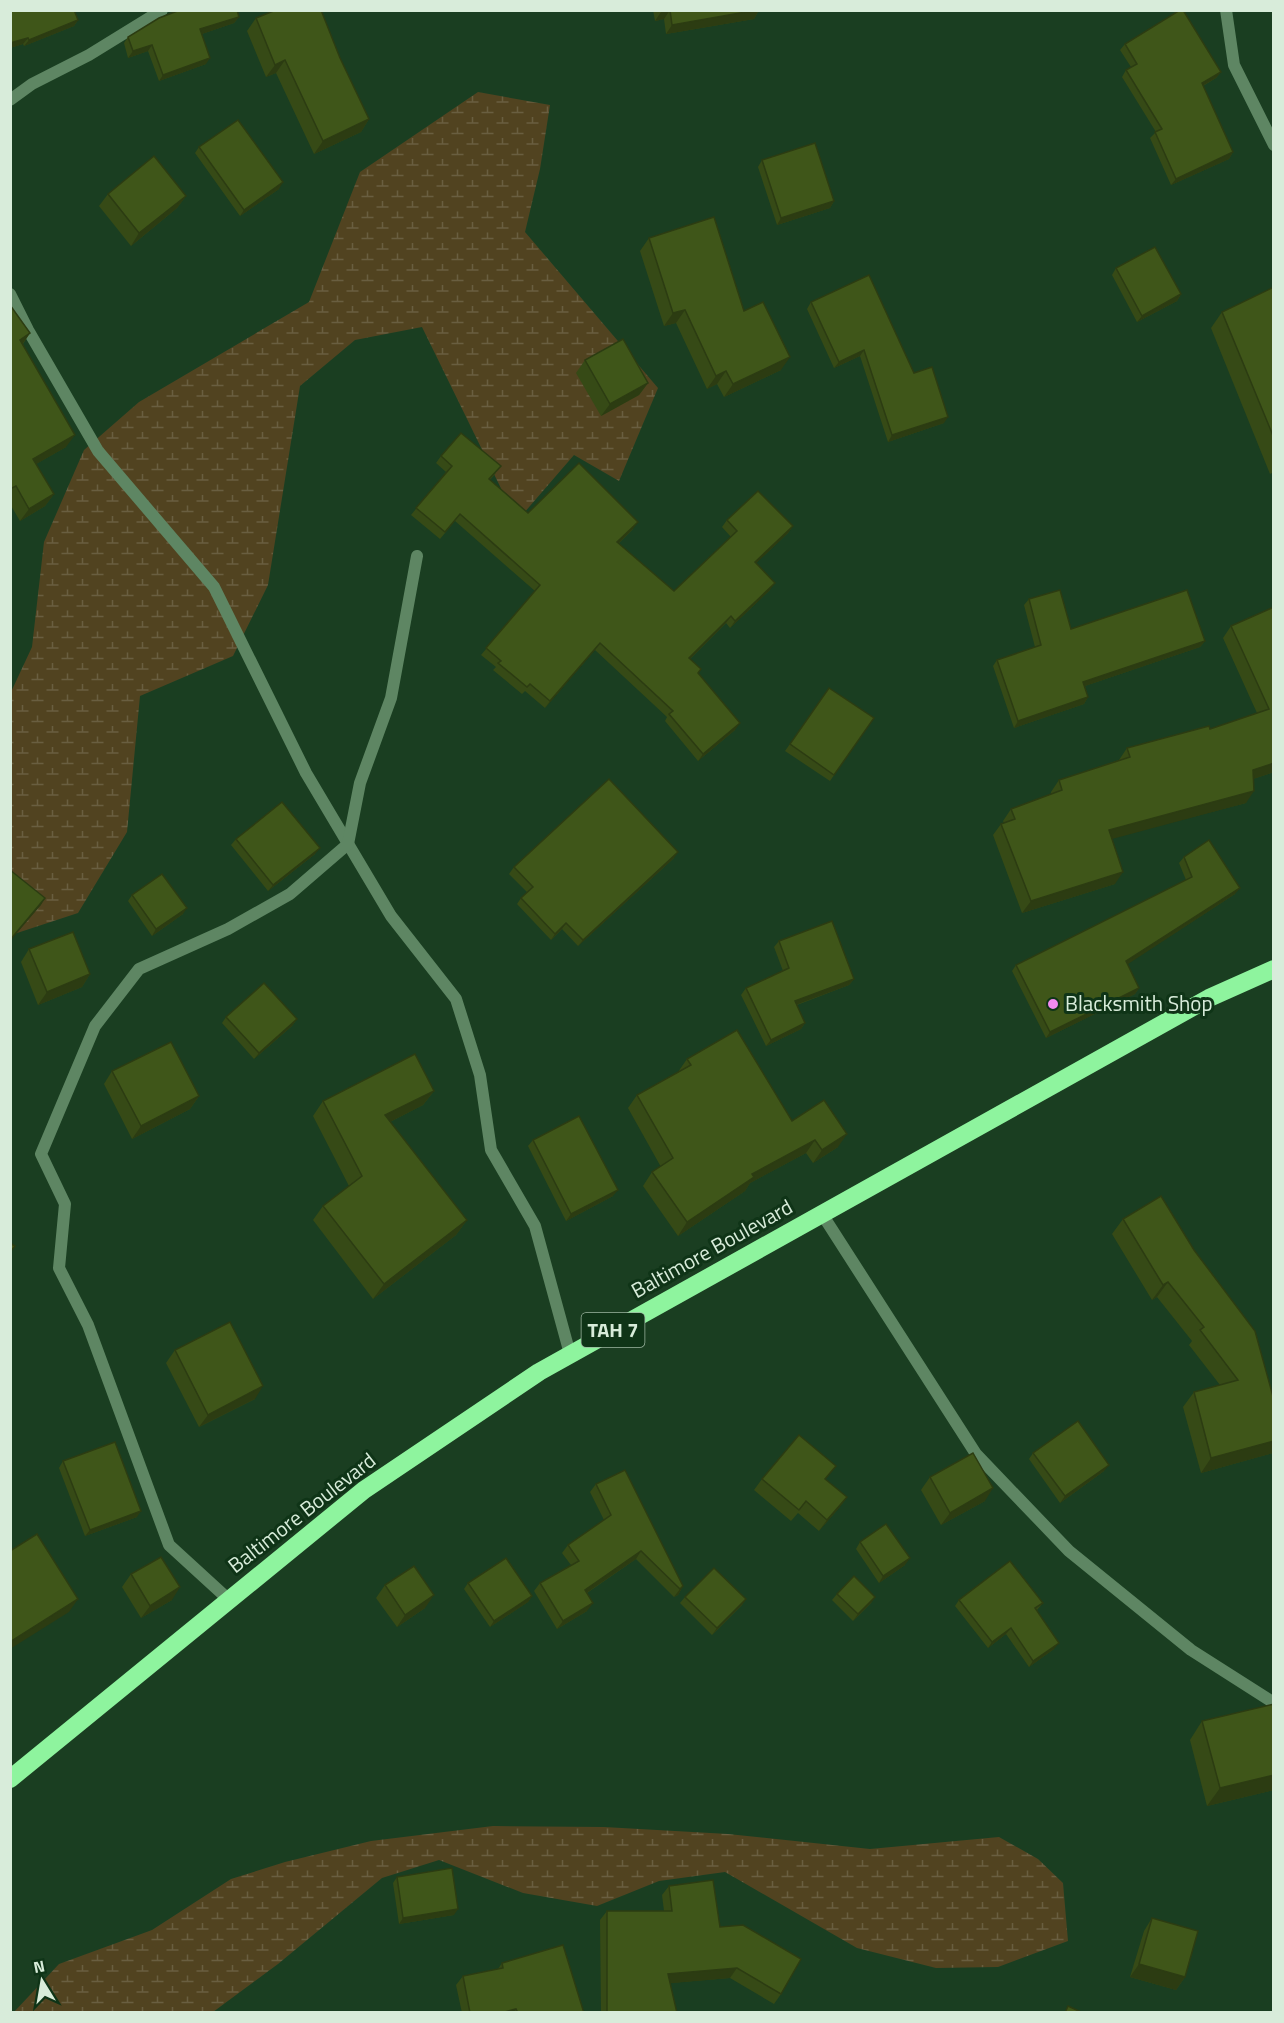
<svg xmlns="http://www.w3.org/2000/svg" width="1284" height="2023" font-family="'Titillium Web',sans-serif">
<defs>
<pattern id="wetland-marsh" width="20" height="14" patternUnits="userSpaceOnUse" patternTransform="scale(1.5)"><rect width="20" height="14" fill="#514320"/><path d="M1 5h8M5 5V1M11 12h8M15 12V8" fill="none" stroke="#695e40"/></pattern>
</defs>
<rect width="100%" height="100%" fill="#1a3e21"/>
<!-- wetland -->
<g fill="url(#wetland-marsh)">
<path d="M 478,92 L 550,105 L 540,169 L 525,232 L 658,388 L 619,481 L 574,455 L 517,521 L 422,327 L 355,340 L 300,386 L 268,585 L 233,656 L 140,696 L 127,832 L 78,913 L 11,935 L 11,692 L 32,647 L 44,542 L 84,450 L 139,402 L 309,302 L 360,172 Z"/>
<path d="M 493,1826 L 604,1827 L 728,1834 L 870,1849 L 999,1837 L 1038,1859 L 1063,1883 L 1068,1941 L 998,1967 L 936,1968 L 857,1948 L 725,1872 L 659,1881 L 597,1906 L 523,1893 L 439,1860 L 382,1878 L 278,1964 L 213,2012 L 14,2012 L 59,1964 L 152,1930 L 231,1879 L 285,1862 L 371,1841 Z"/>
</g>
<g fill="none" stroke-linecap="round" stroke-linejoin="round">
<!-- street -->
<g stroke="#5e8663" stroke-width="12">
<path d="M 1226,10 L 1234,65 L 1274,145"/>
<path d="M 10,100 L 32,84 L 89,55 L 162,10"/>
<path d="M 10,294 L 28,330 L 98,451 L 214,587 L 306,773 L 391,916 L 456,999 L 480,1075 L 491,1150 L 535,1226 L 570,1354"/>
<path d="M 822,1214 L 976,1454 L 1069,1551 L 1191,1650 L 1274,1703"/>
<path d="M 228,1599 L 169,1545 L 88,1325 L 59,1268 L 65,1204 L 41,1154 L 95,1026 L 139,969 L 228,929 L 290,894 L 348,844 L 360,783 L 391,698 L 417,556"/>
</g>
<!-- highway -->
<path stroke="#8ef49e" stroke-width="18" d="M 10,1779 L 364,1490 L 539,1372 L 1209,998 L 1274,969"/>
</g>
<!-- wall -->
<g fill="#364a16">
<path d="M 10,10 L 78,20 L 74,26 L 24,46 L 23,44 L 10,48 Z"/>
<path d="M 653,10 L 759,10 L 754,19 L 666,34 L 664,19 L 655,21 Z"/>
<path d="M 239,17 L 234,23 L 202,34 L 206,64 L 159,81 L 148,51 L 128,58 L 124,43 L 128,37 Z"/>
<path d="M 256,18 L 340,58 L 369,119 L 361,132 L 314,154 L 276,73 L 266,77 L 247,31 Z"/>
<path d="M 1125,44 L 1221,72 L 1216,78 L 1203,86 L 1233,152 L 1229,159 L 1171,185 L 1150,138 L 1156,132 L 1122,77 L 1126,70 L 1131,67 L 1120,50 Z"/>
<path d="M 199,147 L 279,189 L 240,216 L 195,153 Z"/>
<path d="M 762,160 L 834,201 L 830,208 L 777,225 L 758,167 Z"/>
<path d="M 108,194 L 186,196 L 177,208 L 131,246 L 99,206 Z"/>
<path d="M 649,238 L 744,311 L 781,370 L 724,397 L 717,384 L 707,389 L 676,323 L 664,326 L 640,251 Z"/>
<path d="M 1116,268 L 1181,294 L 1177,301 L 1137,322 L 1112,275 Z"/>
<path d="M 1274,287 L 1274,472 L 1270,474 L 1211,328 L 1222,312 Z"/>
<path d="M 811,302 L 914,373 L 944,423 L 888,442 L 860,356 L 834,368 L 807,309 Z"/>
<path d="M 10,305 L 30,333 L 23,344 L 66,447 L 36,464 L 54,494 L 45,506 L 20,521 L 10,504 Z"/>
<path d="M 585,360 L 648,383 L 639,395 L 601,416 L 576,373 Z"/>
<path d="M 441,456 L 496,473 L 490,480 L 528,513 L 633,529 L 618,544 L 674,591 L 731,537 L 722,527 L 727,520 L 793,526 L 788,533 L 756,563 L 770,590 L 730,628 L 726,623 L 690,659 L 701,669 L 698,674 L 735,730 L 698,761 L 665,721 L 667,717 L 595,650 L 545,708 L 525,691 L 522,694 L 493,670 L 496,667 L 481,655 L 535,591 L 455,521 L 440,539 L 411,515 L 446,472 L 436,463 Z"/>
<path d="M 1029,599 L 1071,629 L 1205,641 L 1200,647 L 1085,686 L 1088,697 L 1084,704 L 1014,728 L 993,666 L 997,660 L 1035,647 L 1024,605 Z"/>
<path d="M 1274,607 L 1274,772 L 1253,779 L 1246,803 L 1112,838 L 1115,884 L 1022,913 L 993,835 L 1001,824 L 1004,823 L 1003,821 L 1011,809 L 1051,794 L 1051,792 L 1059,780 L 1119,760 L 1127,748 L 1210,729 L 1257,713 L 1223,638 L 1231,626 Z"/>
<path d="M 829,688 L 874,718 L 830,781 L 785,751 Z"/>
<path d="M 236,839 L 315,854 L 268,891 L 231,845 Z"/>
<path d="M 1184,857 L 1235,894 L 1127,964 L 1139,988 L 1135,994 L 1046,1038 L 1012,971 L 1016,965 L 1186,880 L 1179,863 Z"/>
<path d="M 674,858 L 578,946 L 562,929 L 551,940 L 517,904 L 521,898 L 527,892 L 509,874 L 514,867 Z"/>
<path d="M 132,895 L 183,914 L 152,936 L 128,901 Z"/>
<path d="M 779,941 L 854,979 L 849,985 L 797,1005 L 805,1023 L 801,1029 L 766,1046 L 741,995 L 746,988 L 783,971 L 774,947 Z"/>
<path d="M 29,949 L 90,974 L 82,987 L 38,1005 L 21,962 Z"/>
<path d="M 226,1017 L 297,1019 L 292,1026 L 254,1059 L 222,1023 Z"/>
<path d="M 687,1059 L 792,1121 L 838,1147 L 813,1163 L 806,1153 L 750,1183 L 745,1191 L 678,1236 L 643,1186 L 652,1172 L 661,1167 L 628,1108 L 637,1095 L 678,1072 Z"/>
<path d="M 112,1071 L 199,1096 L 190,1109 L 132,1139 L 104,1084 Z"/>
<path d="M 434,1091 L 423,1105 L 390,1122 L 467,1220 L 456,1235 L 373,1299 L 313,1220 L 323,1206 L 349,1186 L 313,1116 L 323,1101 Z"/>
<path d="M 533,1140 L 613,1196 L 566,1221 L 528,1146 Z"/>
<path d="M 1161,1196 L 1273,1453 L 1201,1473 L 1183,1407 L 1194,1392 L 1220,1385 L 1189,1345 L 1192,1341 L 1157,1297 L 1152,1300 L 1112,1234 L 1123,1219 Z"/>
<path d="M 175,1350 L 255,1399 L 199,1427 L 166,1363 Z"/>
<path d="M 1033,1453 L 1104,1471 L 1060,1503 L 1029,1459 Z"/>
<path d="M 63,1461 L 137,1517 L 85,1536 L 59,1468 Z"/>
<path d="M 930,1477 L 985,1501 L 941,1525 L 921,1490 Z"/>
<path d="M 762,1479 L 826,1480 L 847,1497 L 839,1508 L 819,1531 L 798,1513 L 791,1521 L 754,1490 Z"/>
<path d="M 596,1484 L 683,1586 L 678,1595 L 674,1597 L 636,1559 L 587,1593 L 587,1611 L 557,1629 L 534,1591 L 540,1583 L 571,1565 L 562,1553 L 568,1545 L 604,1520 L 590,1492 Z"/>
<path d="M 860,1542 L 905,1565 L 879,1583 L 856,1549 Z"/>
<path d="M 131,1574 L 172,1600 L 141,1618 L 122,1587 Z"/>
<path d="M 468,1583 L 532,1596 L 528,1602 L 490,1627 L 464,1589 Z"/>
<path d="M 385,1585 L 425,1608 L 397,1627 L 376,1598 Z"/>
<path d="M 837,1594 L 875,1597 L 871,1603 L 853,1621 L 832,1600 Z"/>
<path d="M 685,1597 L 746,1599 L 742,1605 L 712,1635 L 680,1603 Z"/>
<path d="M 959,1600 L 1043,1603 L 1037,1610 L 1054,1649 L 1029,1667 L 1006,1634 L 988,1648 L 955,1606 Z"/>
<path d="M 1202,1721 L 1274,1790 L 1207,1806 L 1190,1740 Z"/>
<path d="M 397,1877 L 454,1915 L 399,1924 L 393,1883 Z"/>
<path d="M 669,1886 L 720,1927 L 781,1994 L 774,2004 L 730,1978 L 670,1983 L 677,2013 L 601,2013 L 600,1920 L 607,1911 L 664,1911 L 662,1895 Z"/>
<path d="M 1152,1918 L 1185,1977 L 1176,1990 L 1130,1977 L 1144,1931 Z"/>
<path d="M 502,1963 L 584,2013 L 462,2013 L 456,1985 L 463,1976 L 498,1969 Z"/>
</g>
<!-- shaded-wall -->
<g fill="#2c3c12">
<path d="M 670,10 L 664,19 L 655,21 L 661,12 Z"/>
<path d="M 757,10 L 759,10 L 754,19 L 666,34 L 672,25 Z"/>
<path d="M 239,17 L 234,23 L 196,36 L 200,29 Z"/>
<path d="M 78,20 L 74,26 L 24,46 L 29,40 Z"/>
<path d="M 28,38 L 23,44 L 10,48 L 10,43 Z"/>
<path d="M 152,45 L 148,51 L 128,58 L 133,51 Z"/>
<path d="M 210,58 L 206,64 L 159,81 L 163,75 Z"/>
<path d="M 285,60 L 276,73 L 266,77 L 275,65 Z"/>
<path d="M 1221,72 L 1216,78 L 1197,89 L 1202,83 Z"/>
<path d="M 369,119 L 361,132 L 314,154 L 323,141 Z"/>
<path d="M 1233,152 L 1229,159 L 1171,185 L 1176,179 Z"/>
<path d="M 283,182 L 279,189 L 240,216 L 244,210 Z"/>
<path d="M 186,196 L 177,208 L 131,246 L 139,233 Z"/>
<path d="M 834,201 L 830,208 L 777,225 L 781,218 Z"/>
<path d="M 1181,294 L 1177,301 L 1137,322 L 1142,316 Z"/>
<path d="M 685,310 L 676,323 L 664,326 L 673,313 Z"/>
<path d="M 30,333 L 21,346 L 20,340 Z"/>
<path d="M 864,350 L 860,356 L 834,368 L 839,362 Z"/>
<path d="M 790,357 L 781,370 L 724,397 L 733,384 Z"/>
<path d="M 726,371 L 717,384 L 707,389 L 716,376 Z"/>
<path d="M 648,383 L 639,395 L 601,416 L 610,404 Z"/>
<path d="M 948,417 L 944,423 L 888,442 L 892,435 Z"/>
<path d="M 75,435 L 66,447 L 24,471 L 33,459 Z"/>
<path d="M 54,494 L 45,506 L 20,521 L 29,509 Z"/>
<path d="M 638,522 L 633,529 L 612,550 L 617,542 Z"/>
<path d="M 793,526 L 788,533 L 750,569 L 755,562 Z"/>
<path d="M 775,583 L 770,590 L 730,628 L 735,621 Z"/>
<path d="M 731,616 L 726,623 L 684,665 L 689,658 Z"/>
<path d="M 1205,641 L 1200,647 L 1079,688 L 1083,682 Z"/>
<path d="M 600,643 L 595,650 L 545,708 L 550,701 Z"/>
<path d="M 1088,697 L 1084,704 L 1014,728 L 1018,721 Z"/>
<path d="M 740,723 L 735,730 L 698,761 L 703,754 Z"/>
<path d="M 1274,763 L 1274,772 L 1244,782 L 1253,770 Z"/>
<path d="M 1254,791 L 1246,803 L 1101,842 L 1109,830 Z"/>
<path d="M 320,848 L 315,854 L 268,891 L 273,885 Z"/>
<path d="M 678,852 L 674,858 L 578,946 L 583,940 Z"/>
<path d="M 1123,872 L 1115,884 L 1022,913 L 1031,901 Z"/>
<path d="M 1240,888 L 1235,894 L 1122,968 L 1126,961 Z"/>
<path d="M 45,898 L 41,905 L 10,941 L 10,940 Z"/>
<path d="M 187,908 L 183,914 L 152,936 L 156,929 Z"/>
<path d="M 566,923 L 562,929 L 551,940 L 555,934 Z"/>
<path d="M 90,974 L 82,987 L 38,1005 L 47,992 Z"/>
<path d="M 854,979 L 849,985 L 790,1007 L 795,1001 Z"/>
<path d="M 1139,988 L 1135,994 L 1046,1038 L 1050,1032 Z"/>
<path d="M 297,1019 L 292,1026 L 254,1059 L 259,1053 Z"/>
<path d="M 805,1023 L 801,1029 L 766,1046 L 771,1040 Z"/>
<path d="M 434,1091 L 423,1105 L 374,1130 L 385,1115 Z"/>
<path d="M 199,1096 L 190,1109 L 132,1139 L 141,1126 Z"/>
<path d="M 847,1134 L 838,1147 L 813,1163 L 822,1150 Z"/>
<path d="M 815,1140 L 806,1153 L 750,1183 L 745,1191 L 678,1236 L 687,1222 L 752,1174 Z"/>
<path d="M 618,1190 L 613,1196 L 566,1221 L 571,1214 Z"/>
<path d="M 467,1220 L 456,1235 L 373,1299 L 384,1284 Z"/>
<path d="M 1168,1282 L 1157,1297 L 1152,1300 L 1163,1285 Z"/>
<path d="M 263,1386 L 255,1399 L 199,1427 L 208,1415 Z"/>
<path d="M 1274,1441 L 1273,1453 L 1201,1473 L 1211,1458 Z"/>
<path d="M 1109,1465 L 1104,1471 L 1060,1503 L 1065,1496 Z"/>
<path d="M 993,1488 L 985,1501 L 941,1525 L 950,1513 Z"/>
<path d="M 847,1497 L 839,1508 L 819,1531 L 827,1520 Z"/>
<path d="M 141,1511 L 137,1517 L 85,1536 L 90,1530 Z"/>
<path d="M 641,1551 L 636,1559 L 579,1598 L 585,1590 Z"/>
<path d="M 910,1558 L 905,1565 L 879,1583 L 883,1576 Z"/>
<path d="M 683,1586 L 678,1595 L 674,1597 L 680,1589 Z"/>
<path d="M 180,1587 L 172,1600 L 141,1618 L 150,1606 Z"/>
<path d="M 434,1595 L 425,1608 L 397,1627 L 405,1615 Z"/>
<path d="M 532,1596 L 528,1602 L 490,1627 L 494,1621 Z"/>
<path d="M 875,1597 L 871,1603 L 853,1621 L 858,1614 Z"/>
<path d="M 78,1599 L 69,1612 L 10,1649 L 10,1642 Z"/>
<path d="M 746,1599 L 742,1605 L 712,1635 L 717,1628 Z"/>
<path d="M 593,1603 L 587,1611 L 557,1629 L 563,1621 Z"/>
<path d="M 1011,1628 L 1006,1634 L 988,1648 L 992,1642 Z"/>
<path d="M 1059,1643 L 1054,1649 L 1029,1667 L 1033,1661 Z"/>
<path d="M 1274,1775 L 1274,1790 L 1207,1806 L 1220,1788 Z"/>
<path d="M 458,1909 L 454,1915 L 399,1924 L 403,1918 Z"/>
<path d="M 1139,1964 L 1185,1977 L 1176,1990 L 1130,1977 Z"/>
<path d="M 737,1968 L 730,1978 L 662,1984 L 668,1974 Z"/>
<path d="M 516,2009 L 514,2013 L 501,2013 Z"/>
</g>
<!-- building -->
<g fill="#3f5619" stroke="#2c3c12" stroke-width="1.5">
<path d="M 10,10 L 74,10 L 78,20 L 29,40 L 28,38 L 10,43 Z"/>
<path d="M 180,10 L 237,10 L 239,17 L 200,29 L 210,58 L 163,75 L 152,45 L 133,51 L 128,37 L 159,18 Z"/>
<path d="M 276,10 L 321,10 L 340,58 L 369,119 L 323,141 L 285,60 L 275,65 L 256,18 Z"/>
<path d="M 670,10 L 757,10 L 672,25 Z"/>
<path d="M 1180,10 L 1183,10 L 1221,72 L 1202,83 L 1233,152 L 1176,179 L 1155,132 L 1162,129 L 1126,70 L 1137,64 L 1125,44 Z"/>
<path d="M 238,120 L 283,182 L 244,210 L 199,147 Z"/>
<path d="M 815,143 L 834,201 L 781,218 L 762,160 Z"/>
<path d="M 154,156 L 186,196 L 139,233 L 108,194 Z"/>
<path d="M 714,217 L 744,311 L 763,302 L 790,357 L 733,384 L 726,371 L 716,376 L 685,310 L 673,313 L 649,238 Z"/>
<path d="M 1155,247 L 1181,294 L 1142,316 L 1116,268 Z"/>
<path d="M 869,275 L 914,373 L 932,367 L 948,417 L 892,435 L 864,350 L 839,362 L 811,302 Z"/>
<path d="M 1274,287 L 1274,438 L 1222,312 Z"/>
<path d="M 10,305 L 30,333 L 20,340 L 75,435 L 33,459 L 54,494 L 29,509 L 16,486 L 10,489 Z"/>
<path d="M 623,339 L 648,383 L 610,404 L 585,360 Z"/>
<path d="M 461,433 L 501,466 L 489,479 L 528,513 L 579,463 L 638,522 L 617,542 L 674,591 L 737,531 L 727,520 L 758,491 L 793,526 L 755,562 L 775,583 L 735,621 L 731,616 L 689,658 L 701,669 L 698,673 L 740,723 L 703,754 L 669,714 L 673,711 L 600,643 L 550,701 L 530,684 L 527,687 L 498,663 L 501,661 L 486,648 L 540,585 L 460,514 L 445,532 L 416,508 L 452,466 L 441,456 Z"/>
<path d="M 1060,590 L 1071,629 L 1187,590 L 1205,641 L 1083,682 L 1088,697 L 1018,721 L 997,660 L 1041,645 L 1029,599 Z"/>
<path d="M 1274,607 L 1274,763 L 1253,770 L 1254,791 L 1109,830 L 1123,872 L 1031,901 L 1001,824 L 1015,819 L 1011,809 L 1062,790 L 1059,780 L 1130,757 L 1127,748 L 1209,726 L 1210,729 L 1269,709 L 1231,626 Z"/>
<path d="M 829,688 L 874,718 L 834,775 L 790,744 Z"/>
<path d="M 609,779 L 678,852 L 583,940 L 566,923 L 555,934 L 521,898 L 533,887 L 514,867 Z"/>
<path d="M 282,802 L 320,848 L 273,885 L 236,839 Z"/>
<path d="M 1209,840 L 1240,888 L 1126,961 L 1139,988 L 1050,1032 L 1016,965 L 1192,877 L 1184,857 Z"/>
<path d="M 10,870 L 45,898 L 10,940 Z"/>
<path d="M 162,874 L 187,908 L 156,929 L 132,895 Z"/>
<path d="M 832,921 L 854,979 L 795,1001 L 805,1023 L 771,1040 L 746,988 L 789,968 L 779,941 Z"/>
<path d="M 73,932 L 90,974 L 47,992 L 29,949 Z"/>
<path d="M 264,983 L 297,1019 L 259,1053 L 226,1017 Z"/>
<path d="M 737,1030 L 792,1121 L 824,1100 L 847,1134 L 822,1150 L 815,1140 L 752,1174 L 754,1177 L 687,1222 L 652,1172 L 673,1158 L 637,1095 L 691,1065 L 687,1059 Z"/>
<path d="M 171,1042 L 199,1096 L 141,1126 L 112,1071 Z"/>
<path d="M 415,1054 L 434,1091 L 385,1115 L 467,1220 L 384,1284 L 323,1206 L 362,1176 L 323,1101 Z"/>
<path d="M 579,1116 L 618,1190 L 571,1214 L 533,1140 Z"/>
<path d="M 1161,1196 L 1194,1250 L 1255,1331 L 1274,1400 L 1274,1441 L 1211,1458 L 1194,1392 L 1238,1380 L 1200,1330 L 1204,1327 L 1168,1282 L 1163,1285 L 1123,1219 Z"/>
<path d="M 10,1243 L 15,1246 L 10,1252 Z"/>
<path d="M 230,1322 L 263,1386 L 208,1415 L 175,1350 Z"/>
<path d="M 1078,1421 L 1109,1465 L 1065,1496 L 1033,1453 Z"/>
<path d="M 799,1435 L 836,1466 L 825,1479 L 847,1497 L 827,1520 L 806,1501 L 799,1510 L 762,1479 Z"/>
<path d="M 115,1442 L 141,1511 L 90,1530 L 63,1461 Z"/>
<path d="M 973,1453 L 993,1488 L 950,1513 L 930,1477 Z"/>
<path d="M 625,1470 L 683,1586 L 680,1589 L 641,1551 L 585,1590 L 593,1603 L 563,1621 L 540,1583 L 579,1561 L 568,1545 L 611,1515 L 596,1484 Z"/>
<path d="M 886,1524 L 910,1558 L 883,1576 L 860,1542 Z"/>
<path d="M 37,1534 L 78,1599 L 10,1642 L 10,1551 Z"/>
<path d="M 161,1557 L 180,1587 L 150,1606 L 131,1574 Z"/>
<path d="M 506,1558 L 532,1596 L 494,1621 L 468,1583 Z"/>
<path d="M 1010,1561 L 1043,1603 L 1035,1608 L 1059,1643 L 1033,1661 L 1011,1628 L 992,1642 L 959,1600 Z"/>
<path d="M 414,1566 L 434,1595 L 405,1615 L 385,1585 Z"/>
<path d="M 714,1568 L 746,1599 L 717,1628 L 685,1597 Z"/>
<path d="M 854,1576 L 875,1597 L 858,1614 L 837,1594 Z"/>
<path d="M 1274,1704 L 1274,1775 L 1220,1788 L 1202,1721 Z"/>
<path d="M 452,1868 L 458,1909 L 403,1918 L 397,1877 Z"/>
<path d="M 713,1880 L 720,1927 L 743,1925 L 801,1959 L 781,1994 L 737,1968 L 668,1974 L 677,2013 L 607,2013 L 607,1911 L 672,1911 L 669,1886 Z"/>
<path d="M 1152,1918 L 1198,1931 L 1185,1977 L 1139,1964 Z"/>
<path d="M 563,1945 L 584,2013 L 518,2013 L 516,2009 L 501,2013 L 470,2013 L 463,1976 L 503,1968 L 502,1963 Z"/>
<path d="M 1068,2006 L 1083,2013 L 1065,2013 Z"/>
</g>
<!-- markers -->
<circle fill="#f38af1" stroke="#0f3417" stroke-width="2" cx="1053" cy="1004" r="6"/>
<g text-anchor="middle" stroke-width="6" stroke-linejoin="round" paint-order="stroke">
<!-- shield labels -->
<rect fill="#0f3417" stroke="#9cb5a0" stroke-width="1.5" x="581.5" y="1313" width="63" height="34" rx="4.5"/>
<g font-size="20" font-weight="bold" fill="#d8ecda">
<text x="613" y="1337">TAH 7</text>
</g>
<!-- poi labels -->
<g font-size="21" fill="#d8ecda" stroke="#0f3417" text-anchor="start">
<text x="1065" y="1011">Blacksmith Shop</text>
</g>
<!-- street labels -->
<g font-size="21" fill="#d8ecda" stroke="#0f3417">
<text transform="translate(712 1249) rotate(-29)" y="7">Baltimore Boulevard</text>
<text transform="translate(302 1513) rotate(-38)" y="7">Baltimore Boulevard</text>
</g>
</g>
<!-- border -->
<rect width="1284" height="2023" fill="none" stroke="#d8ecda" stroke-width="24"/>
<!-- north arrow -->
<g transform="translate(42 1981) rotate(349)" stroke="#0f3417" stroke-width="4.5" paint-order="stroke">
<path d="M0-4.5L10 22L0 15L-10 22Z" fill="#d8ecda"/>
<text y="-9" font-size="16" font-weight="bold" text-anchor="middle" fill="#d8ecda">N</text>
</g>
</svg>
